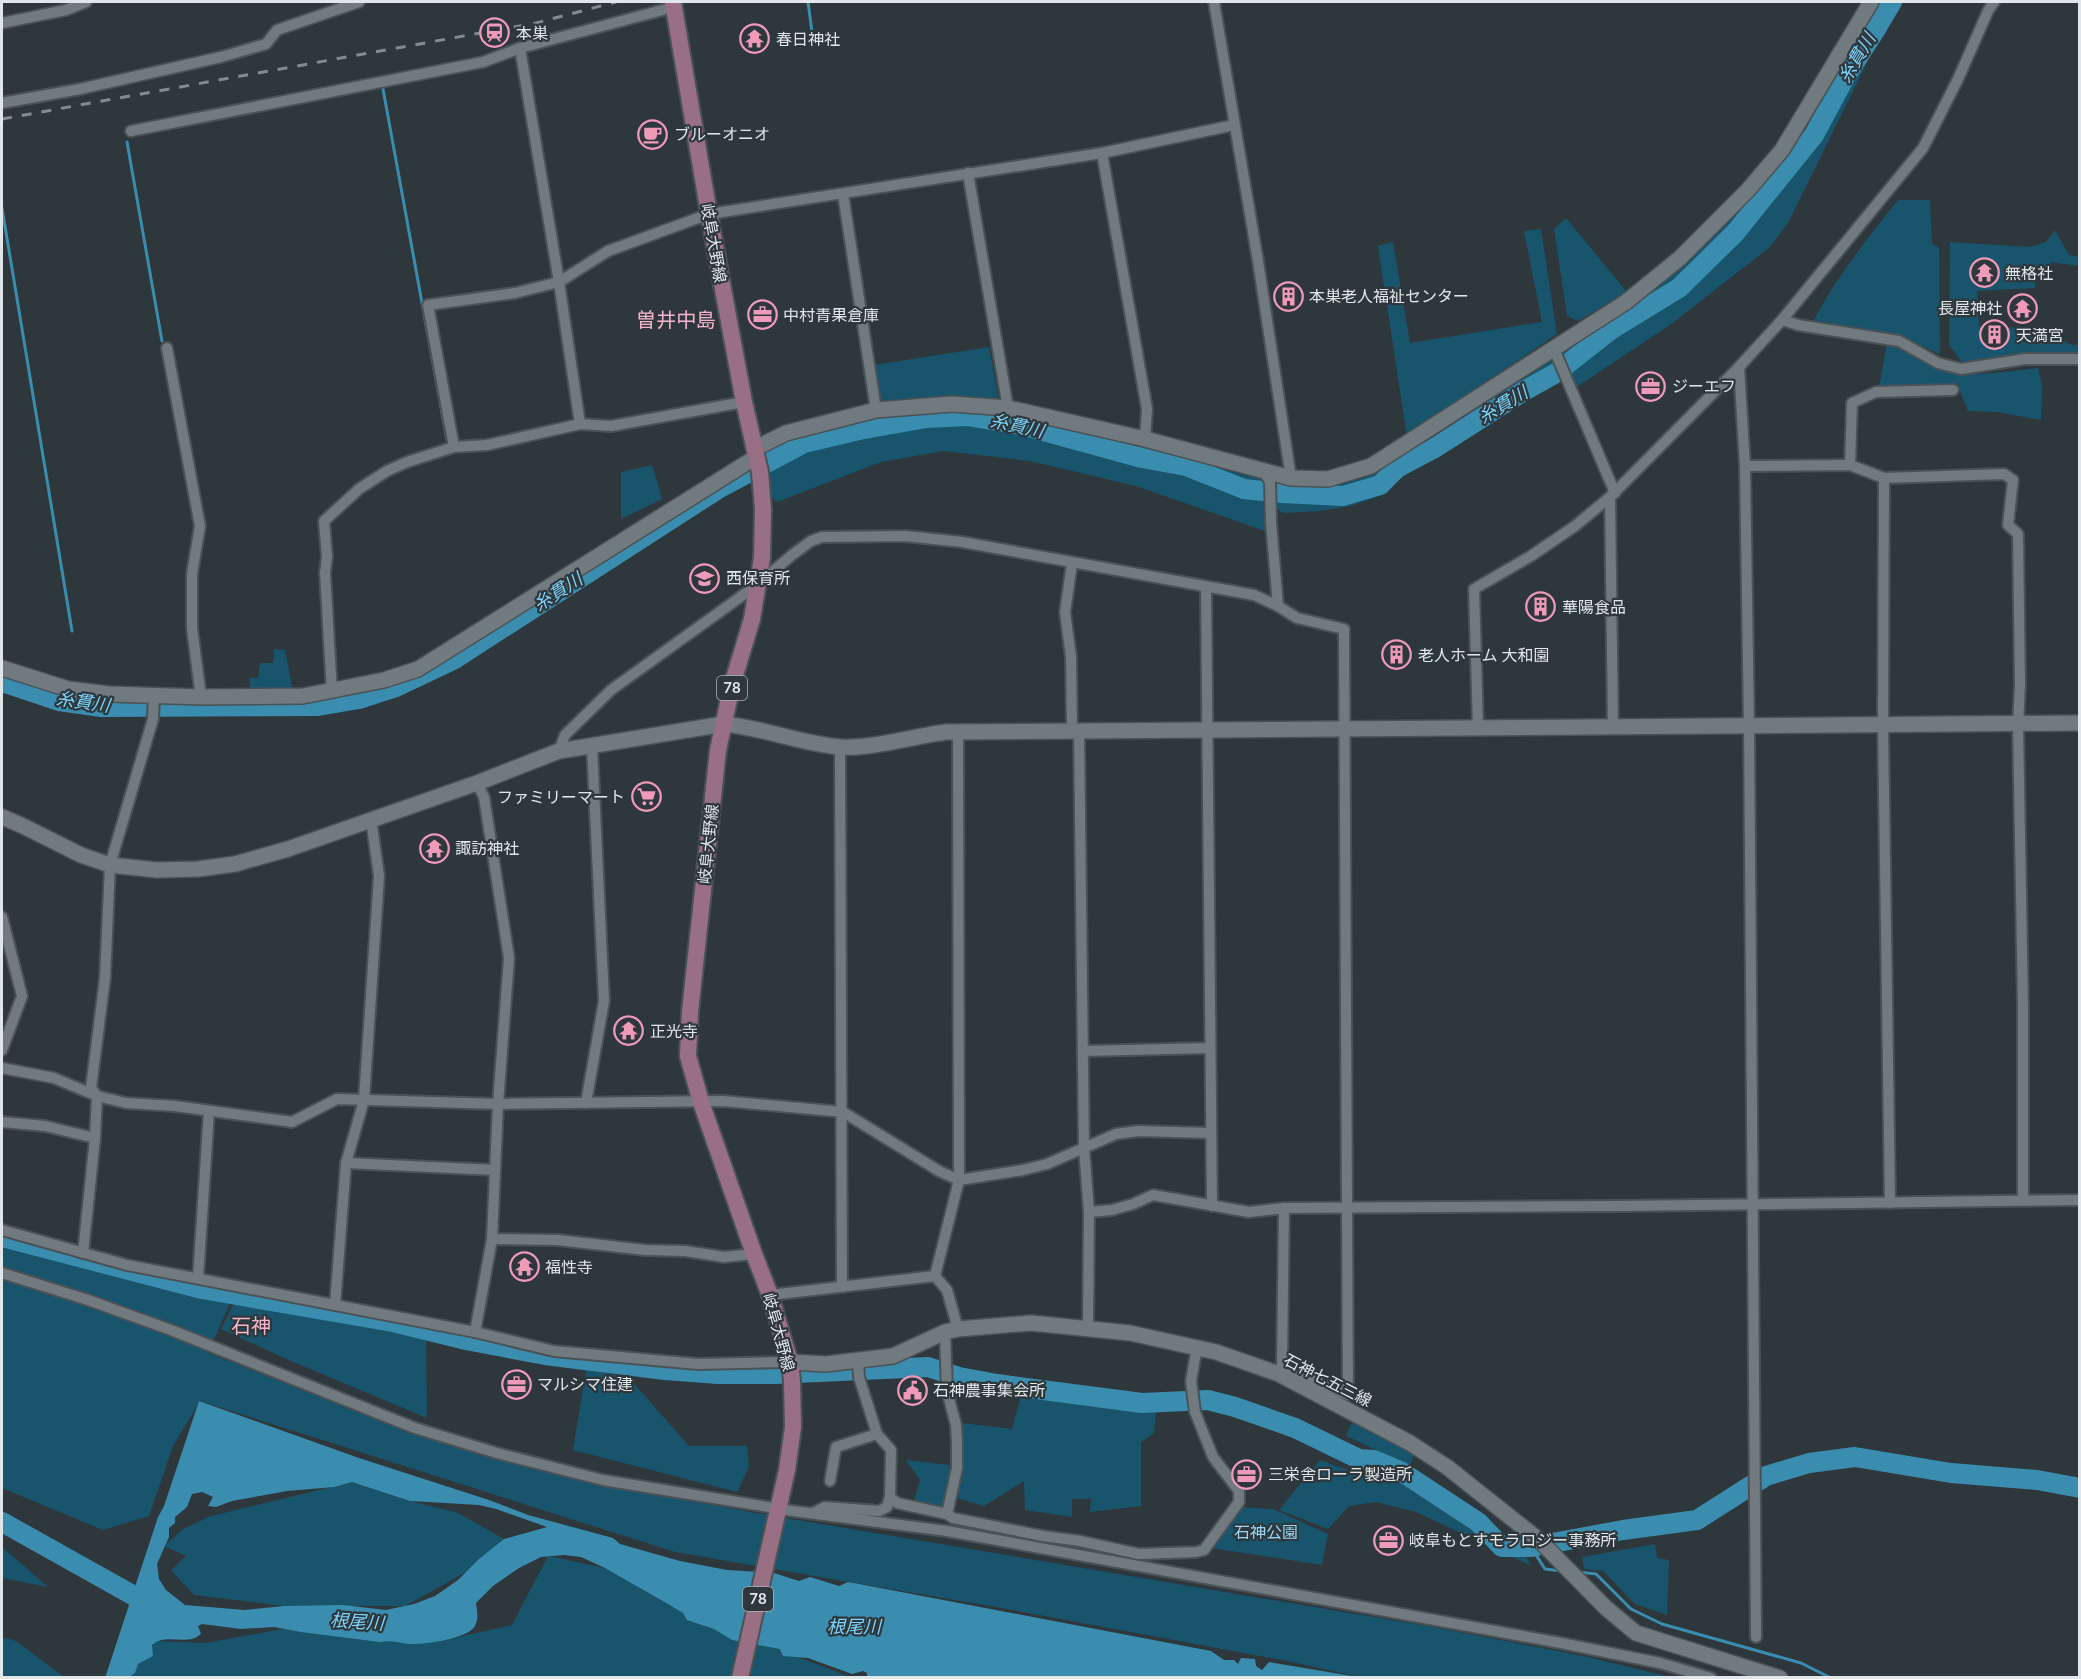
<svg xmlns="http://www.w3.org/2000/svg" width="2081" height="1679" font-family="Lato,'Noto Sans JP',sans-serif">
<rect width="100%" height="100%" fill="#2e373b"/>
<!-- green -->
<g fill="#18556d">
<path d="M 1880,2 L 1901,2 L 1880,36 L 1788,223 L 1770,247 L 1670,325 L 1575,388 L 1568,369 L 1429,457 L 1399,480 L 1386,494 L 1350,506 L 1320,511 L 1283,513 L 1263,498 L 1265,531 L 1136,486 L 1030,461 L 943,451 L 881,462 L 777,502 L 767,493 L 766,460 L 769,455 L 807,435 L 930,411 L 999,414 L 1293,487 L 1335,486 L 1372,474 L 1409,454 L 1628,305 L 1743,206 L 1799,141 Z"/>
<path d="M 1898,200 L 1930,200 L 1932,244 L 1939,248 L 1940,354 L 1902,338 L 1814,320 C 1837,276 1868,238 1898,200 Z"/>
<path d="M 1566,218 L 1627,292 L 1578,321 L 1567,316 L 1554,229 Z"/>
<path d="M 1541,229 L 1557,334 L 1410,433 L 1406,431 L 1378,246 L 1393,242 L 1410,343 L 1542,322 L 1524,231 Z"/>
<path d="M 2055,230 L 2069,255 L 2079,257 L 2079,266 L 2051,262 L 2051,271 L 2036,270 L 2035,288 L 1977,291 L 1979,326 L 2038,329 L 2072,345 L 2079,345 L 2079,355 L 1964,365 L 1949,345 L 1950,242 L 2030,247 L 2046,242 Z"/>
<path d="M 1887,343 C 1913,346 1931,366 1955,372 C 1972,377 2019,370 2038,368 L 2042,386 L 2041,420 L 1997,412 L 1968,411 L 1958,387 L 1879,387 Z"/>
<path d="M 989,347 L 999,401 L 881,406 L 874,365 Z"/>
<path d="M 652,465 L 662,499 L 621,519 L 621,472 Z"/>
<path d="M 274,649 L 285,650 L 293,690 L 250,689 L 250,678 L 258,678 L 260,663 L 273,663 Z"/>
<path d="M 2,1241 L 60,1258 L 231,1301 L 208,1353 L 413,1433 L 498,1459 L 617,1487 L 756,1513 L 1433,1627 L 1588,1657 L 1670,1677 L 1360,1677 L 1287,1661 L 996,1607 L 675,1552 L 200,1401 L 173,1446 L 149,1516 L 103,1530 L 2,1488 Z"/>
<path d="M 237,1297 L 426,1333 L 427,1418 L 291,1361 L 221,1329 Z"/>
<path d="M 586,1370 L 628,1377 L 689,1446 L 747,1446 L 749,1467 L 737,1492 L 573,1450 Z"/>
<path d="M 1021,1396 L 1156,1411 L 1154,1433 L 1141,1442 L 1141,1506 L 1090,1512 L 1091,1499 L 1072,1499 L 1072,1517 L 1025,1510 L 1024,1481 L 984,1506 L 947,1495 L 941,1509 L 914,1501 L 920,1480 L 906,1460 L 959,1466 L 962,1423 L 1012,1429 Z"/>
<path d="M 1354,1418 L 1417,1449 L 1408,1469 L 1396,1466 L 1391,1457 L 1346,1436 Z"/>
<path d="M 1320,1460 L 1378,1481 L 1390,1471 L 1520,1549 L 1532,1566 L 1416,1512 L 1376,1502 L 1349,1506 L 1328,1529 L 1279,1510 Z"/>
<path d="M 352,1482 L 410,1501 L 458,1513 L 504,1539 L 466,1572 L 405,1606 L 284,1606 L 194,1595 L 171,1570 L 186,1556 L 164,1546 L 183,1529 L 211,1516 Z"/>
<path d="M 1241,1507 L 1273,1509 L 1328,1534 L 1322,1565 L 1211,1548 Z"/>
<path d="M 1655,1544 L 1657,1558 L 1669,1560 L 1667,1615 L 1635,1604 L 1603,1571 L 1584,1569 L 1582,1557 Z"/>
<path d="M 2,1547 L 48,1587 L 2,1578 Z"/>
<path d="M 548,1556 L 605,1568 L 798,1657 L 850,1677 L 127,1678 L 156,1641 L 205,1643 L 283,1629 L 435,1642 L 512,1625 Z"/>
<path d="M 2,1637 L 16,1641 L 64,1677 L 2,1677 Z"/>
</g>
<!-- water -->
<path fill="#3a8daf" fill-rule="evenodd" d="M 199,1401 L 359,1458 L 489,1500 L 528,1515 L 613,1538 L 620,1544 L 680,1561 L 727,1570 L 774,1573 L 799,1581 L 810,1577 L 839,1586 L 848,1582 L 854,1583 L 1211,1651 L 1224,1660 L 1234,1660 L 1238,1664 L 1241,1658 L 1255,1659 L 1256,1666 L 1262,1670 L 1269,1662 L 1358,1677 L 867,1677 L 867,1673 L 863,1671 L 852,1674 L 808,1658 L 783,1656 L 780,1649 L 732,1640 L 714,1629 L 687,1620 L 683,1613 L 668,1604 L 605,1568 L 581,1557 L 564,1555 L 541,1557 L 519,1568 L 493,1586 L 476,1603 C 477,1611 479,1618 475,1626 C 468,1639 422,1645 408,1644 C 398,1642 391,1640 380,1642 L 301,1632 L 274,1627 L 241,1629 L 202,1624 L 198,1626 L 201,1634 C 186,1647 167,1632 152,1645 L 153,1656 L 138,1664 L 135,1673 L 129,1677 L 105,1678 L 158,1517 L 164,1506 ZM 352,1482 L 410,1501 L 479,1505 L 496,1509 L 547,1527 L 504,1539 L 479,1559 L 458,1580 L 435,1596 L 414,1604 L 386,1610 L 343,1605 L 284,1606 L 245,1610 L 185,1605 L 166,1590 L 159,1579 L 157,1564 L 169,1537 L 169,1528 L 175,1523 L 175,1517 L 187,1507 L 192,1494 L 202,1492 L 213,1497 L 208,1506 L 216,1507 L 232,1501 L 287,1491 L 334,1487 Z"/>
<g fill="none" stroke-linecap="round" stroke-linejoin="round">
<!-- stream -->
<g stroke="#3a8daf" stroke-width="3">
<path d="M 808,2 L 812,32"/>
<path d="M 383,89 L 447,440"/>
<path d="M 127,142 L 162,341"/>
<path d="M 2,208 L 72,631"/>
<path d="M 1531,1547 L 1545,1569 L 1562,1571"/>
<path d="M 1578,1572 L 1596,1574 L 1631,1609 L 1662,1624 L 1801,1663 L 1831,1678"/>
</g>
<!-- river -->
<g stroke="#3a8daf" stroke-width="20">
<path d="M 2,682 L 59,701 L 102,707 L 318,706 L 359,699 L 396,687 L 453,660 L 718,489 L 804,443 L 859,430 L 926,418 L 967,416 L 1022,425 L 1142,458 L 1186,466 L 1244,489 L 1282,493 L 1343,496 L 1380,485 L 1397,468 L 1433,449 L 1524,391 L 1556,373 L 1612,329 L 1679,288 L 1735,233 L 1814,135 L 1845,77 L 1876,29 L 1892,2"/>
<path d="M 2,1237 L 202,1289 L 393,1322 L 466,1340 L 545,1355 L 665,1370 L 718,1374 L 775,1374 L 928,1367 L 959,1377 L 997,1384 L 1142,1403 L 1208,1400 L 1235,1407 L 1295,1428 L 1359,1459 L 1374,1460 L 1402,1472 L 1478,1522 L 1502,1547 L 1531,1547 L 1623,1530 L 1697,1520 L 1766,1476 L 1809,1463 L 1855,1457 L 1951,1473 L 2037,1480 L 2080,1488"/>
<path d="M 2,1522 L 154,1607"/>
</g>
<defs>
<g id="street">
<path d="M 1214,2 L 1258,261 L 1291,478"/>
<path d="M 2,23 L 66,10 L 86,2"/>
<path d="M 520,48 L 559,282 L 580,424"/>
<path d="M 2,103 L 80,89 L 221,57 L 266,44 L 277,30 L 359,2"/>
<path d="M 131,131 L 483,62 L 520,48 L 674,7"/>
<path d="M 1102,153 L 1147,409 L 1145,439"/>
<path d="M 968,173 L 1008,408"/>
<path d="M 843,194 L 876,410"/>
<path d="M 1782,320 L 1798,325 L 1899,341 L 1938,363 L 1961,369 L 2025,359 L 2080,359"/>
<path d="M 167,348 L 200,526 L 192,574 L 192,628 L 201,697"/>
<path d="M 1554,349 L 1615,493"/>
<path d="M 1739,367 L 1745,466 L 1749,726 L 1756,1637"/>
<path d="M 454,447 L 428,305 L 515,293 L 559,282 L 608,251 L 709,214 L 1102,153 L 1234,125"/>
<path d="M 1850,465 L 1852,403 L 1876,392 L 1953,390"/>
<path d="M 1745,466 L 1850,465 L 1884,478 L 2004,474 L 2013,480 L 2008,525 L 2018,534 L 2020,686 L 2018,724 L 2023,1007 L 2023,1200"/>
<path d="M 1264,471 L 1270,482 L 1271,522 L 1278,606 L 1297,618 L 1344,629 L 1348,1395 L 1282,1367"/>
<path d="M 1884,478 L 1883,725 L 1890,1203"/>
<path d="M 1610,497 L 1613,727"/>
<path d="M 1206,587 L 1212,1206"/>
<path d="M 332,692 L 325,573 L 327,557 L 324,521 L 359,489 L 387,471 L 407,462 L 454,447 L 487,445 L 580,424 L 611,426 L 744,402"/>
<path d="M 1478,728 L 1474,589 L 1531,556 L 1575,526 L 1610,497 L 1739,367 L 1782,320 L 1923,148 L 1958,79 L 1988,11 L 1994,2"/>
<path d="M 1072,731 L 1071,657 L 1065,612 L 1072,563"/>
<path d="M 1079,731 L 1084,1148 L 1089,1212 L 1088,1328"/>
<path d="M 840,747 L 842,1287"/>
<path d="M 559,751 L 565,735 L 611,690 L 757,585 L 792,555 L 811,541 L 822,537 L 905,536 L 962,542 L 1254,595 L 1278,606"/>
<path d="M 2,917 L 22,996 L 2,1050"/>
<path d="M 1083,1051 L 1210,1048"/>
<path d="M 2,1068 L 54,1078 L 97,1096 L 126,1103 L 175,1106 L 292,1122 L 337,1099 L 498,1104 L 723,1101 L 843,1112 L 939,1171 L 959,1180 L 1023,1170 L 1047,1164 L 1116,1134 L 1138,1131 L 1210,1133"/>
<path d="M 586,1103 L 604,1001 L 592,746"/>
<path d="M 2,1122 L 45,1126 L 95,1138"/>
<path d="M 346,1163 L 495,1170"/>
<path d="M 1089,1212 L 1112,1210 L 1133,1204 L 1153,1195 L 1249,1212 L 1284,1208 L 1617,1206 L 2080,1200"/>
<path d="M 2,1230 L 127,1265 L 475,1332 L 554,1351 L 698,1364 L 790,1362"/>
<path d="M 492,1239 L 558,1240 L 645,1250 L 685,1251 L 724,1257 L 754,1254"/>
<path d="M 83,1253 L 95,1138 L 97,1096 L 91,1088 L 105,978 L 110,865 L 153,719 L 154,696"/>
<path d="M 2,1273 L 88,1300 L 171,1330 L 415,1428 L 497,1453 L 603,1480 L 793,1511 L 947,1531 L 1561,1643 L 1660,1663 L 1711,1678"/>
<path d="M 935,1276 L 959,1180 L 958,732"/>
<path d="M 935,1276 L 947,1290 L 958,1329"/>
<path d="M 198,1278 L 209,1111"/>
<path d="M 770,1295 L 935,1276"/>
<path d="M 335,1305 L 346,1163 L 364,1100 L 379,876 L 371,819"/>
<path d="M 475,1332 L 492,1239 L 498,1104 L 509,958 L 484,797 L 477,783"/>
<path d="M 945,1332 L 947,1391 L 956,1425 L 957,1442 L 957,1468 L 947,1514 L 953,1518 L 1043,1536 L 1080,1541 L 1139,1554 L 1196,1552 L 1204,1550 L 1239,1502 L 1239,1491 L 1213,1457 L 1195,1412 L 1191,1381 L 1197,1347"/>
<path d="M 858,1361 L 859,1377 L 877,1434 L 891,1450 L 890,1497 L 897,1503 L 947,1514"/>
<path d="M 1280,1373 L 1282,1367 L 1284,1208"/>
<path d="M 830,1481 L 836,1447 L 877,1434"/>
<path d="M 813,1513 L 825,1507 L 879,1511 L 887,1507 L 890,1497"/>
</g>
<g id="secondary">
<path d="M 754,449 L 786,433 L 876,410 L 952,404 L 1008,408 L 1145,439 L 1291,478 L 1328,479 L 1371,466 L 1626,302 L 1680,258 L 1747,191 L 1782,150 L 1871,2"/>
<path d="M 2,668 L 68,689 L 109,694 L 201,697 L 303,696 L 384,680 L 418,669 L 756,457"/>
<path d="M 2,817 L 23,826 L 81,855 L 110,865 L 157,870 L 198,869 L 235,864 L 288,849 L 477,783 L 559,751 L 724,724 C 764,728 802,744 841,747 C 871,749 915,736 946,732 L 2080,723"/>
<path d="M 790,1362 L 826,1364 L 893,1356 L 945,1332 L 958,1329 L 1031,1323 L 1130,1333 L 1216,1352 L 1279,1374 L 1410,1443 L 1447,1467 L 1539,1540 L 1606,1608 L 1636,1633 L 1780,1678"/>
</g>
<path id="primary" d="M 673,2 L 709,214 L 744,402 L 760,472 L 763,509 L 762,558 L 752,619 L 732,685 L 718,750 L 690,1012 L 688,1056 L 701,1102 L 754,1254 L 770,1295 L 790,1362 L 792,1381 L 793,1427 L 787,1470 L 740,1678"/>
</defs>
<!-- street casing -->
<use href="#street" stroke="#4b5256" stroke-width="14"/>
<!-- secondary casing -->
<use href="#secondary" stroke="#4b5256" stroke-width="18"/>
<!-- primary casing -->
<use href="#primary" stroke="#4b5256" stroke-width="20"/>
<!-- street -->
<use href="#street" stroke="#707a7f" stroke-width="10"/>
<!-- secondary -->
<use href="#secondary" stroke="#707a7f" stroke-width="15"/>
<!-- primary -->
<use href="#primary" stroke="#996f83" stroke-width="16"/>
<!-- rail -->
<path stroke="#848b8e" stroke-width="3" stroke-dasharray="10 10" stroke-linecap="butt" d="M 2,119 L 536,23 L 616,2"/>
</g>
<!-- icons -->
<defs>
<symbol id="station-ring" viewBox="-11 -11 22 22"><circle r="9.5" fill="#2e373b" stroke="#ef9ab8" stroke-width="1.5"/><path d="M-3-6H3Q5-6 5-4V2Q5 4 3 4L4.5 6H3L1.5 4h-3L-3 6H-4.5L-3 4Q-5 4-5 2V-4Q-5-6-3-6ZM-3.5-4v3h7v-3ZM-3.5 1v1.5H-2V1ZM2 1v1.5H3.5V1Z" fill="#ef9ab8"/></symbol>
<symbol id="temple-ring" viewBox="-11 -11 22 22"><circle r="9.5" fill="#2e373b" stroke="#ef9ab8" stroke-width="1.5"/><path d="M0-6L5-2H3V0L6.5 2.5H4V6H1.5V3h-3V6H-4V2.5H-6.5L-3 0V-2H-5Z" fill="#ef9ab8"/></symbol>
<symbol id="cafe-ring" viewBox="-11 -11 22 22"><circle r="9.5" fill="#2e373b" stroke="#ef9ab8" stroke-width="1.5"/><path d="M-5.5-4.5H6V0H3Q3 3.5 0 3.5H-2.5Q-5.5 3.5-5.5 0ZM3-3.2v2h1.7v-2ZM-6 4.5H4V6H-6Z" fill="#ef9ab8"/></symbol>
<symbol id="building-ring" viewBox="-11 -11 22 22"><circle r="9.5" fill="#2e373b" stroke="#ef9ab8" stroke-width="1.5"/><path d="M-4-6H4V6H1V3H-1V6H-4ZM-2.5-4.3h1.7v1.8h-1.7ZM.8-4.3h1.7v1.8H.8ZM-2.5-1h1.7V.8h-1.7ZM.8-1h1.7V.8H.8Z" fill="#ef9ab8"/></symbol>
<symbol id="office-ring" viewBox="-11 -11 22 22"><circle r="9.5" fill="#2e373b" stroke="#ef9ab8" stroke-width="1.5"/><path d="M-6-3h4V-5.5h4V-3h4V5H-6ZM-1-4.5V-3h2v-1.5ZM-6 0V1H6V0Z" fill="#ef9ab8"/></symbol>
<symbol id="school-ring" viewBox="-11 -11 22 22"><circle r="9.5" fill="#2e373b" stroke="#ef9ab8" stroke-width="1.5"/><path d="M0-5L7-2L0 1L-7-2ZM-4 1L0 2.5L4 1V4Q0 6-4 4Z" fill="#ef9ab8"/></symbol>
<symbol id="supermarket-ring" viewBox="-11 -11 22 22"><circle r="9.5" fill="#2e373b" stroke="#ef9ab8" stroke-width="1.5"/><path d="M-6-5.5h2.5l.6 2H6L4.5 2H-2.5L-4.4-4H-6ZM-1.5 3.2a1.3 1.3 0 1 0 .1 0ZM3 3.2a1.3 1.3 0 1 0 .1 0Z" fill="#ef9ab8"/></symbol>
<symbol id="civic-ring" viewBox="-11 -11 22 22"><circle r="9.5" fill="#2e373b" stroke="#ef9ab8" stroke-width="1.5"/><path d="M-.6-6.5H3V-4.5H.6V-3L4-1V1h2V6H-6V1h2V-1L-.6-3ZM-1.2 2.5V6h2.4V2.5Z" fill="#ef9ab8"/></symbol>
</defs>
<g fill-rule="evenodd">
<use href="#station-ring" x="478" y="16" width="33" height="33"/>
<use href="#temple-ring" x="738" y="22" width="33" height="33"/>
<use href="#cafe-ring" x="636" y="118" width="33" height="33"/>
<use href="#temple-ring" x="1968" y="256" width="33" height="33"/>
<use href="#building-ring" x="1272" y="280" width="33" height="33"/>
<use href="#temple-ring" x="2006" y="292" width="33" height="33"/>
<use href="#office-ring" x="746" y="298" width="33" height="33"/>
<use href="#building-ring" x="1978" y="318" width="33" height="33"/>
<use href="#office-ring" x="1634" y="370" width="33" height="33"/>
<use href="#school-ring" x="688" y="562" width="33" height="33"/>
<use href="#building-ring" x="1524" y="590" width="33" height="33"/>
<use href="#building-ring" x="1380" y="638" width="33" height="33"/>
<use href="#supermarket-ring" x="630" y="780" width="33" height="33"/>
<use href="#temple-ring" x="418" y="832" width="33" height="33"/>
<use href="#temple-ring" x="612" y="1014" width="33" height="33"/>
<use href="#temple-ring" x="508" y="1250" width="33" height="33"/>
<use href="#office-ring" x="500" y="1368" width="33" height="33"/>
<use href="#civic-ring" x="896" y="1374" width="33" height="33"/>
<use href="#office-ring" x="1230" y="1458" width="33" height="33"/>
<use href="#office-ring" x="1372" y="1524" width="33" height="33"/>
</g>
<g text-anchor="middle" stroke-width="4.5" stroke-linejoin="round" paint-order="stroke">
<!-- shield labels -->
<g fill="#2e373b" stroke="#abb2b5" stroke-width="1.5">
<rect x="717" y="676" width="30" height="24" rx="4.5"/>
<rect x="743" y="1587" width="30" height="24" rx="4.5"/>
</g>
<g font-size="15" font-weight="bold" fill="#e1e7e9">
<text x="732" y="693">78</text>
<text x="758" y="1604">78</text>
</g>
<!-- poi labels -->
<g font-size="16" fill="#e1e7e9" stroke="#2e373b" text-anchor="start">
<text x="516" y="39">本巣</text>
<text x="776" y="45">春日神社</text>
<text x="674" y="140">ブルーオニオ</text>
<text x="2005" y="279">無格社</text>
<text x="1309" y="302">本巣老人福祉センター</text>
<text x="2002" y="314" text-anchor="end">長屋神社</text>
<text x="783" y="321">中村青果倉庫</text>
<text x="2016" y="341">天満宮</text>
<text x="1672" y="392">ジーエフ</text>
<text x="726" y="584">西保育所</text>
<text x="1562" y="613">華陽食品</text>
<text x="1418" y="661">老人ホーム 大和園</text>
<text x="625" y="803" text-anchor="end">ファミリーマート</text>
<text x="455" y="854">諏訪神社</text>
<text x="650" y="1037">正光寺</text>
<text x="545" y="1273">福性寺</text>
<text x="537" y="1390">マルシマ住建</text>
<text x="933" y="1396">石神農事集会所</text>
<text x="1268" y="1480">三栄舎ローラ製造所</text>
<text x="1409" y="1546">岐阜もとすモラロジー事務所</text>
</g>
<!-- street labels -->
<g font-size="16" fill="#e1e7e9" stroke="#2e373b">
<text transform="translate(714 243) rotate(80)" y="6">岐阜大野線</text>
<text transform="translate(708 844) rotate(-84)" y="6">岐阜大野線</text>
<text transform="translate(779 1332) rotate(75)" y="6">岐阜大野線</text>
<text transform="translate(1328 1380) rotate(27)" y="6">石神七五三線</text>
</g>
<!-- park labels -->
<g font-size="16" fill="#98d6f3" stroke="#2e373b">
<text x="1266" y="1538">石神公園</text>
</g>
<!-- water labels -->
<g font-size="18" font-style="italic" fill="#7ed4fb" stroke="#2e373b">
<text transform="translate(1857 58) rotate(-59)" y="6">糸貫川</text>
<text transform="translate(1503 405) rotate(-31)" y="6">糸貫川</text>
<text transform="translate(1017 426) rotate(12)" y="6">糸貫川</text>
<text transform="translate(558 592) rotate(-33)" y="6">糸貫川</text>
<text transform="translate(83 702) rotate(8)" y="6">糸貫川</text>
<text transform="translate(357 1622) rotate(4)" y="6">根尾川</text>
<text x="854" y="1633">根尾川</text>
</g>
<!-- quarter labels -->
<g font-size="20" fill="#f6b5cb" stroke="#2e373b">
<text x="676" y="327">曽井中島</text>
<text x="251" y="1333">石神</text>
</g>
</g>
<!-- border -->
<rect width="2081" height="1679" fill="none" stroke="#e1e7e9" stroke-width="6"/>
</svg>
